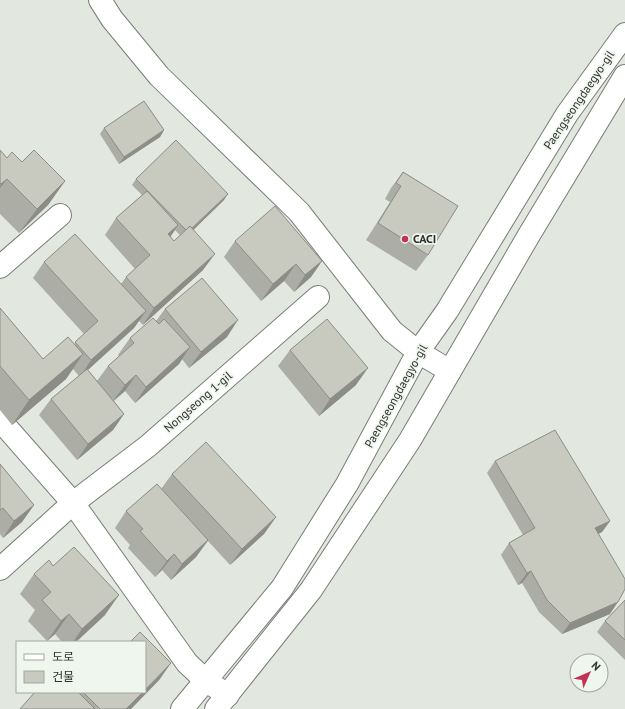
<svg xmlns="http://www.w3.org/2000/svg" width="625" height="709" font-family="'PT Sans','Noto Sans KR',sans-serif">
<rect width="100%" height="100%" fill="#e2e8e0"/>
<g fill="none" stroke-linecap="round" stroke-linejoin="round">
<defs>
<g id="street">
<path d="M 0,267 L 60,215"/>
<path d="M 0,420 L 73,503 L 187,663 L 206,681 L 228,695"/>
<path d="M 0,569 L 73,503 L 148,446 L 318,297"/>
</g>
<g id="secondary">
<path d="M 100,0 L 112,19 L 159,76 L 299,212 L 392,331 L 418,352 L 450,371"/>
<path d="M 182,709 L 282,588 L 347,484 L 418,352 L 447,311 L 567,114 L 625,34"/>
<path d="M 216,709 L 311,590 L 410,440 L 529,235 L 625,76"/>
</g>
</defs>
<!-- street casing -->
<use href="#street" stroke="#787e76" stroke-width="24"/>
<!-- secondary casing -->
<use href="#secondary" stroke="#787e76" stroke-width="24"/>
<!-- street -->
<use href="#street" stroke="#fff" stroke-width="22"/>
<!-- secondary -->
<use href="#secondary" stroke="#fff" stroke-width="22"/>
</g>
<!-- wall -->
<g fill="#acada4" fill-rule="evenodd">
<path d="M 104,128 L 164,130 L 160,137 L 119,164 L 100,134 Z"/>
<path d="M 0,150 L 7,158 L 22,162 L 65,181 L 48,205 L 19,233 L 0,214 Z"/>
<path d="M 403,172 L 428,255 L 416,271 L 366,240 L 390,202 L 385,199 L 391,188 Z"/>
<path d="M 136,179 L 224,200 L 193,230 L 203,270 L 143,325 L 139,321 L 134,328 L 88,370 L 97,381 L 108,366 L 119,356 L 118,355 L 130,338 L 156,321 L 165,309 L 227,337 L 189,368 L 182,359 L 179,364 L 135,403 L 125,391 L 114,401 L 124,414 L 113,430 L 77,460 L 39,415 L 51,399 L 79,376 L 73,369 L 66,379 L 12,425 L 0,410 L 0,308 L 43,359 L 74,344 L 84,334 L 33,278 L 44,262 L 121,284 L 126,277 L 135,269 L 105,235 L 116,218 L 142,195 L 132,185 ZM 175,230 L 180,235 L 174,241 L 170,237 Z"/>
<path d="M 235,241 L 322,261 L 311,277 L 294,292 L 284,281 L 261,301 L 224,257 Z"/>
<path d="M 290,350 L 356,385 L 319,416 L 278,366 Z"/>
<path d="M 495,461 L 610,521 L 602,532 L 598,534 L 610,614 L 562,634 L 539,612 L 522,583 L 518,585 L 501,555 L 509,543 L 523,535 L 487,473 Z"/>
<path d="M 0,464 L 34,505 L 22,522 L 3,538 L 0,534 Z"/>
<path d="M 172,474 L 276,517 L 264,534 L 230,565 L 208,541 L 196,557 L 171,580 L 162,570 L 155,577 L 128,548 L 130,545 L 115,528 L 126,511 L 161,489 Z"/>
<path d="M 53,566 L 105,615 L 76,642 L 62,642 L 55,634 L 47,641 L 28,621 L 35,610 L 20,594 L 34,574 Z"/>
<path d="M 625,600 L 625,660 L 597,632 L 605,621 Z"/>
<path d="M 160,679 L 131,709 L 20,709 L 35,692 L 145,692 Z"/>
</g>
<!-- shaded-wall -->
<g fill="#8c8d86">
<path d="M 164,130 L 160,137 L 119,164 L 124,157 Z"/>
<path d="M 7,179 L 0,188 L 0,186 L 1,184 Z"/>
<path d="M 65,181 L 48,205 L 19,233 L 37,209 Z"/>
<path d="M 228,194 L 224,200 L 184,239 L 188,233 Z"/>
<path d="M 178,225 L 167,242 L 168,234 Z"/>
<path d="M 215,254 L 203,270 L 143,325 L 154,308 Z"/>
<path d="M 322,261 L 311,277 L 294,292 L 305,275 Z"/>
<path d="M 296,264 L 284,281 L 261,301 L 273,284 Z"/>
<path d="M 146,311 L 134,328 L 80,377 L 91,360 Z"/>
<path d="M 238,320 L 227,337 L 189,368 L 201,352 Z"/>
<path d="M 190,347 L 179,364 L 135,403 L 146,387 Z"/>
<path d="M 83,354 L 66,379 L 12,425 L 29,400 Z"/>
<path d="M 368,368 L 356,385 L 319,416 L 330,399 Z"/>
<path d="M 136,375 L 125,391 L 113,401 L 125,385 Z"/>
<path d="M 124,414 L 113,430 L 77,460 L 88,444 Z"/>
<path d="M 34,505 L 22,522 L 3,538 L 14,521 Z"/>
<path d="M 276,517 L 264,534 L 230,565 L 242,549 Z"/>
<path d="M 610,521 L 602,532 L 587,540 L 595,528 Z"/>
<path d="M 208,540 L 196,557 L 171,580 L 182,564 Z"/>
<path d="M 174,554 L 162,570 L 155,577 L 167,561 Z"/>
<path d="M 531,571 L 522,583 L 518,585 L 527,573 Z"/>
<path d="M 119,595 L 105,615 L 76,642 L 73,642 L 82,629 Z"/>
<path d="M 618,602 L 610,614 L 562,634 L 570,623 Z"/>
<path d="M 69,614 L 55,634 L 47,641 L 61,621 Z"/>
<path d="M 171,663 L 160,679 L 131,709 L 126,709 L 143,692 L 145,692 L 145,690 Z"/>
</g>
<!-- building -->
<g fill="#c8c9bf" stroke="#8c8d86">
<path d="M 144,101 L 164,130 L 124,157 L 104,128 Z"/>
<path d="M 176,140 L 228,194 L 192,228 L 190,226 L 186,230 L 136,179 Z"/>
<path d="M 0,150 L 7,158 L 12,152 L 22,162 L 34,150 L 65,181 L 37,209 L 7,179 L 1,184 L 0,183 Z"/>
<path d="M 403,172 L 458,206 L 428,255 L 378,223 L 401,186 L 396,183 Z"/>
<path d="M 147,191 L 178,225 L 168,234 L 174,241 L 190,226 L 215,254 L 154,308 L 126,277 L 150,255 L 116,218 Z"/>
<path d="M 275,206 L 322,261 L 305,275 L 296,264 L 273,284 L 235,241 Z"/>
<path d="M 75,234 L 146,311 L 91,360 L 75,342 L 98,321 L 44,262 Z"/>
<path d="M 202,278 L 238,320 L 201,352 L 165,309 Z"/>
<path d="M 0,308 L 43,359 L 68,337 L 83,354 L 29,400 L 0,366 Z"/>
<path d="M 153,318 L 159,324 L 164,319 L 190,347 L 146,387 L 136,375 L 125,385 L 108,366 L 134,343 L 130,338 Z"/>
<path d="M 327,319 L 368,368 L 330,399 L 290,350 Z"/>
<path d="M 87,369 L 124,414 L 88,444 L 51,399 Z"/>
<path d="M 555,430 L 610,521 L 595,528 L 625,579 L 625,589 L 618,602 L 570,623 L 547,600 L 531,571 L 527,573 L 509,543 L 535,528 L 495,461 Z"/>
<path d="M 206,442 L 276,517 L 242,549 L 172,474 Z"/>
<path d="M 0,464 L 34,505 L 14,521 L 3,508 L 0,510 Z"/>
<path d="M 157,484 L 208,540 L 182,564 L 174,554 L 167,561 L 140,531 L 143,529 L 126,511 Z"/>
<path d="M 74,547 L 119,595 L 82,629 L 69,614 L 61,621 L 42,600 L 51,592 L 34,574 L 49,560 L 53,566 Z"/>
<path d="M 625,600 L 625,640 L 605,621 Z"/>
<path d="M 140,632 L 171,663 L 145,690 L 145,642 L 130,642 Z"/>
<path d="M 35,692 L 78,692 L 95,709 L 20,709 Z"/>
<path d="M 83,692 L 143,692 L 126,709 L 100,709 Z"/>
</g>
<!-- markers -->
<circle fill="#c13256" stroke="#eff6ed" stroke-width="1.5" cx="405" cy="239" r="4"/>
<g text-anchor="middle" stroke-width="3.5" stroke-linejoin="round" paint-order="stroke">
<!-- street labels -->
<g font-size="12" fill="#2e302d" stroke="#eff6ed">
<text transform="translate(579 100) rotate(-56)" y="4">Paengseongdaegyo-gil</text>
<text transform="translate(396 396) rotate(-61)" y="4">Paengseongdaegyo-gil</text>
<text transform="translate(198 402) rotate(-41)" y="4">Nongseong 1-gil</text>
</g>
<!-- poi labels -->
<g font-size="12" font-weight="bold" fill="#2e302d" stroke="#eff6ed" text-anchor="start">
<text x="413" y="243">CACI</text>
</g>
</g>
<!-- legend -->
<rect x="16" y="641" width="130" height="52" fill="#eff6ed" stroke="#a2a7a0"/>
<rect x="24" y="654" width="20" height="6" fill="#ffffff" stroke="#a2a7a0"/>
<text x="52" y="661" font-size="12" fill="#2e302d">도로</text>
<rect x="24" y="671" width="20" height="12" fill="#c8c9bf" stroke="#a2a7a0"/>
<text x="52" y="681" font-size="12" fill="#2e302d">건물</text>
<!-- north arrow -->
<g transform="translate(589 673) rotate(45)"><circle r="19" fill="#eff6ed" stroke="#a2a7a0"/>
<path d="M0-3L7 15L0 10L-7 15Z" fill="#c13256"/>
<text y="-6" font-size="11" font-weight="bold" text-anchor="middle" fill="#2e302d">N</text>
</g>
</svg>
